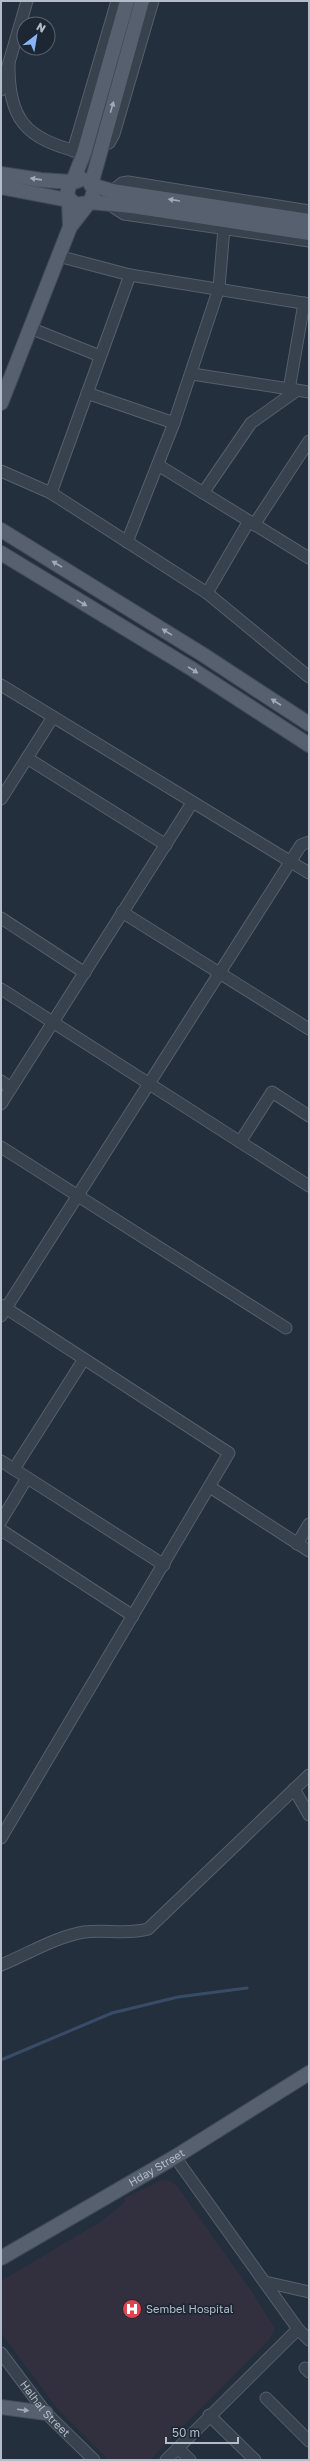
<svg xmlns="http://www.w3.org/2000/svg" width="310" height="2461" font-family="'Golos Text',sans-serif">
<rect width="100%" height="100%" fill="#242f3e"/>
<!-- medical -->
<path fill="#32303f" d="M 162,2180 L 168,2180 L 177,2186 L 254,2295 L 275,2329 L 269,2340 L 150,2460 L 109,2460 L 58,2409 L 1,2333 L 1,2281 L 102,2221 L 125,2202 L 124,2198 Z"/>
<g fill="none" stroke-linecap="round" stroke-linejoin="round">
<!-- stream -->
<path stroke="#394c67" stroke-width="3" d="M 1,2060 L 112,2013 L 178,1997 L 247,1988"/>
<defs>
<g id="minor">
<path d="M 9,62 C 8,119 25,139 80,152"/>
<path d="M 1,90 L 27,1"/>
<path d="M 101,145 L 109,143 L 114,134 L 153,1"/>
<path d="M 73,151 L 117,1"/>
<path d="M 112,191 L 122,183 L 128,182 L 309,211"/>
<path d="M 107,203 L 124,214 L 309,241"/>
<path d="M 58,256 L 130,275 L 309,304"/>
<path d="M 30,328 L 100,356"/>
<path d="M 192,374 L 309,392"/>
<path d="M 289,390 L 304,303"/>
<path d="M 87,393 L 174,423"/>
<path d="M 158,465 L 309,558"/>
<path d="M 1,471 L 51,493 L 207,593 L 309,677"/>
<path d="M 51,493 L 130,275"/>
<path d="M 203,493 L 251,423 L 296,391"/>
<path d="M 254,525 L 309,441"/>
<path d="M 127,542 L 174,423 L 219,288 L 224,228"/>
<path d="M 207,593 L 249,521"/>
<path d="M 1,685 L 309,873"/>
<path d="M 27,758 L 166,845"/>
<path d="M 1,799 L 53,717"/>
<path d="M 122,912 L 309,1029"/>
<path d="M 1,918 L 85,973"/>
<path d="M 1,989 L 309,1186"/>
<path d="M 1,1081 L 11,1088"/>
<path d="M 1,1104 L 192,803"/>
<path d="M 240,1142 L 272,1092 L 309,1116"/>
<path d="M 1,1147 L 286,1328"/>
<path d="M 1,1305 L 229,1453 L 1,1838"/>
<path d="M 1,1316 L 301,845 L 309,842"/>
<path d="M 1,1461 L 164,1565"/>
<path d="M 14,1469 L 84,1359"/>
<path d="M 210,1487 L 309,1551"/>
<path d="M 1,1521 L 27,1478"/>
<path d="M 1,1530 L 133,1616"/>
<path d="M 297,1544 L 309,1524"/>
<path d="M 294,1789 L 309,1815"/>
<path d="M 1,1965 C 28,1954 55,1937 84,1932 C 105,1929 127,1935 148,1929 L 309,1775"/>
<path d="M 175,2157 L 298,2329 L 309,2340"/>
<path d="M 265,2282 L 309,2292"/>
<path id="s1" d="M 1,2353 L 46,2413 L 94,2460"/>
<path d="M 305,2368 L 309,2372"/>
<path d="M 266,2398 L 309,2441"/>
<path d="M 209,2415 L 255,2460"/>
<path d="M 178,2448 L 190,2460"/>
<path d="M 166,2460 L 298,2329"/>
</g>
<g id="major">
<path d="M 142,1 L 91,185 L 112,191 L 309,221"/>
<path d="M 1,174 L 41,180 L 72,182"/>
<path d="M 82,179 L 69,184 L 67,196 L 75,205 L 88,203"/>
<path d="M 73,181 L 84,153 L 127,1"/>
<path d="M 1,187 L 68,200"/>
<path d="M 69,201 L 70,227 L 91,200 L 93,194"/>
<path d="M 90,202 L 132,206 L 309,233"/>
<path d="M 1,403 L 70,227"/>
<path d="M 1,530 L 202,654 L 309,724"/>
<path d="M 1,553 L 192,669 L 309,745"/>
<path id="s2" d="M 1,2258 L 175,2157 L 309,2073"/>
<path d="M 1,2407 L 46,2413"/>
</g>
</defs>
<!-- minor casing -->
<use href="#minor" stroke="#565f6c" stroke-width="13"/>
<!-- major casing -->
<use href="#major" stroke="#414a57" stroke-width="16"/>
<!-- minor -->
<use href="#minor" stroke="#38414e" stroke-width="11"/>
<!-- major -->
<use href="#major" stroke="#56606e" stroke-width="14"/>
</g>
<!-- one-way arrows -->
<defs><path id="oneway-solid" d="M-6-.8H1V-3.2L6.5 0L1 3.2V.8H-6Z"/></defs>
<g fill="#a1aab7">
<use href="#oneway-solid" transform="translate(112 107) rotate(-74)"/>
<use href="#oneway-solid" transform="translate(36 179) rotate(-172)"/>
<use href="#oneway-solid" transform="translate(174 200) rotate(-171)"/>
<use href="#oneway-solid" transform="translate(57 564) rotate(-149)"/>
<use href="#oneway-solid" transform="translate(82 603) rotate(31)"/>
<use href="#oneway-solid" transform="translate(167 632) rotate(-148)"/>
<use href="#oneway-solid" transform="translate(193 670) rotate(32)"/>
<use href="#oneway-solid" transform="translate(276 702) rotate(-147)"/>
<use href="#oneway-solid" transform="translate(23 2410) rotate(7)"/>
</g>
<!-- icons -->
<defs>
<symbol id="hospital-disc" viewBox="-11 -11 22 22"><circle r="9.5" fill="#e0444e" stroke="#1d2633"/><path d="M-5-5h3v3.5h4V-5h3V5h-3V1.5h-4V5h-3Z" fill="#fff"/></symbol>
</defs>
<g fill-rule="evenodd">
<use href="#hospital-disc" x="121" y="2298" width="22" height="22"/>
</g>
<g text-anchor="middle" stroke-width="3.5" stroke-linejoin="round" paint-order="stroke">
<!-- street labels -->
<g font-size="11" fill="#b4bcc9" stroke="#1d2633">
<text dy="4" stroke="none"><textPath href="#s2" startOffset="180">Hday Street</textPath></text>
<text dy="4" stroke="none"><textPath href="#s1" startOffset="71">Halhal Street</textPath></text>
</g>
<!-- poi labels -->
<g font-size="11" fill="#b4bcc9" stroke="#1d2633" text-anchor="start">
<text x="146" y="2313">Sembel Hospital</text>
</g>
</g>
<!-- border -->
<rect width="310" height="2461" fill="none" stroke="#b4bcc9" stroke-width="4"/>
<!-- north arrow -->
<g transform="translate(36 36) rotate(31)"><circle r="19" fill="#1d2633" stroke="#59626f"/>
<path d="M0-3L7 15L0 10L-7 15Z" fill="#8ab4f8"/>
<text y="-6" font-size="11" font-weight="bold" text-anchor="middle" fill="#b4bcc9">N</text>
</g>
<!-- scale -->
<path d="M166 2437v6h72v-6" fill="none" stroke="#b4bcc9" stroke-width="2"/>
<text x="172" y="2437" font-size="12" fill="#b4bcc9" stroke="#1d2633" stroke-width="3" paint-order="stroke">50 m</text>
</svg>
